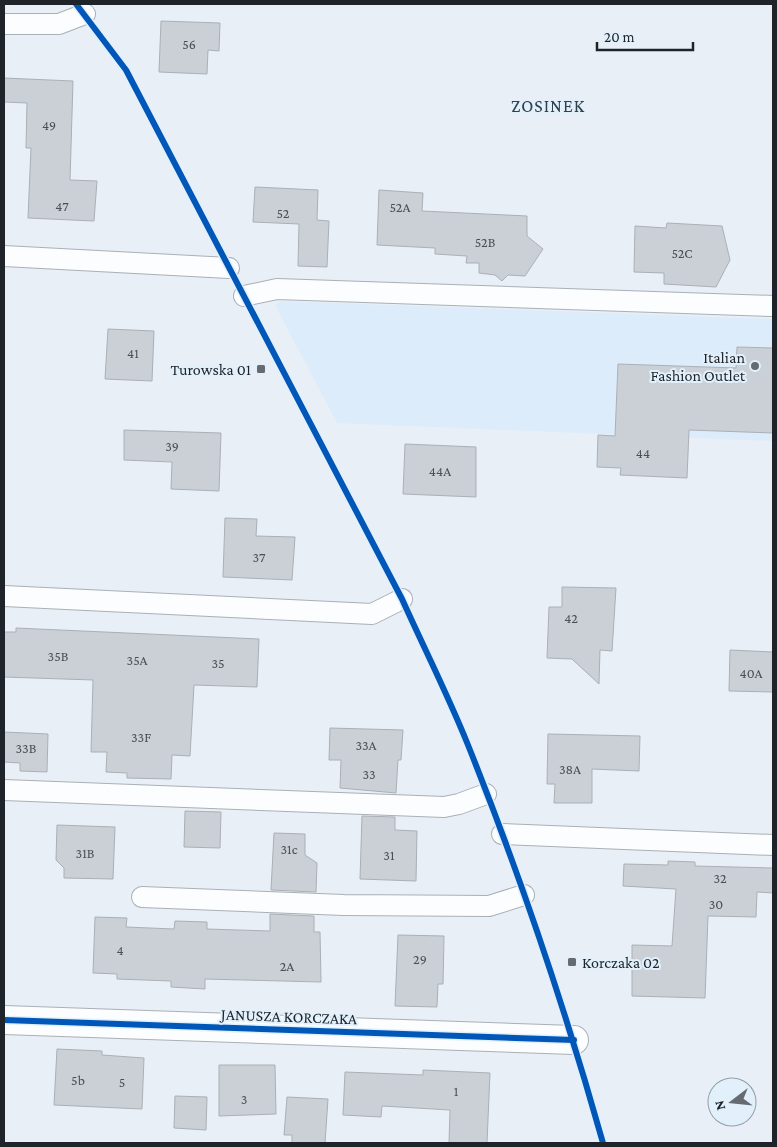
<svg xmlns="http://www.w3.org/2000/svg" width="777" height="1147" font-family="'Crimson Pro',serif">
<rect width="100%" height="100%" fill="#e8eff6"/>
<!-- built -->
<path fill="#dcecfb" d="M 281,301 L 773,319 L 773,441 L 337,423 L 275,305 Z"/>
<!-- building -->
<g fill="#cad0d6" stroke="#aab0b6">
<path d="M 161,21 L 220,23 L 219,51 L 208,50 L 207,74 L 159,72 Z"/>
<path d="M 4,78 L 73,81 L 70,180 L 97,181 L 94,221 L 28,218 L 31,148 L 26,148 L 27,103 L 4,102 Z"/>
<path d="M 255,187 L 318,190 L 317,220 L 329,221 L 327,267 L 298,266 L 299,224 L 253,222 Z"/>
<path d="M 379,190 L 423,193 L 422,211 L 527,216 L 527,236 L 543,249 L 525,276 L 508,275 L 502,281 L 495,275 L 479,273 L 479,263 L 466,263 L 467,256 L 435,254 L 435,248 L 377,245 Z"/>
<path d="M 667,223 L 722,226 L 730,260 L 716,287 L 664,284 L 664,273 L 634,272 L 635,226 L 666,228 Z"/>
<path d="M 108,329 L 154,331 L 152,381 L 105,379 Z"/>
<path d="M 737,347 L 773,348 L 773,433 L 689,430 L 687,478 L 620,475 L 621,468 L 597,467 L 598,435 L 615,436 L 618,364 L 736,368 Z"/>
<path d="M 124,430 L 221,433 L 219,491 L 171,489 L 172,462 L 124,460 Z"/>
<path d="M 405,444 L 476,447 L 476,497 L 403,494 Z"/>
<path d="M 225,518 L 257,519 L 256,536 L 295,537 L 292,580 L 223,577 Z"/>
<path d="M 562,587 L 616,588 L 612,651 L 600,650 L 599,684 L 572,659 L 547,658 L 549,607 L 562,607 Z"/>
<path d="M 16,628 L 259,639 L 257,687 L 194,685 L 190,756 L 172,755 L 171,779 L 127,778 L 127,773 L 106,772 L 107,752 L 91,752 L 93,680 L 4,677 L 4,632 L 16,632 Z"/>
<path d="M 730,650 L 773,652 L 773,692 L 729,691 Z"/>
<path d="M 330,728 L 403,730 L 401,760 L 398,760 L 396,793 L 340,788 L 341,760 L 329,760 Z"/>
<path d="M 4,732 L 48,734 L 47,772 L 20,771 L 20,763 L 4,762 Z"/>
<path d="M 548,734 L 640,736 L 639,771 L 592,769 L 592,803 L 554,803 L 555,784 L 547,784 Z"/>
<path d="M 185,811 L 221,812 L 220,848 L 184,847 Z"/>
<path d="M 362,816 L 395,817 L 395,830 L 417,831 L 416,881 L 360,879 Z"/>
<path d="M 57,825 L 115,827 L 113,879 L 64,878 L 64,868 L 56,860 Z"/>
<path d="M 274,833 L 305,834 L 305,855 L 317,863 L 316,892 L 271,890 Z"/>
<path d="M 668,861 L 695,862 L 695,866 L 773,868 L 773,893 L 757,892 L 756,917 L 708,916 L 705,998 L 632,996 L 632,945 L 672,946 L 676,889 L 623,886 L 624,864 L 668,865 Z"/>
<path d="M 270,914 L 314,916 L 314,932 L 320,932 L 321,982 L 205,979 L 205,989 L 171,987 L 171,981 L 117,979 L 117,974 L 93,973 L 95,917 L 127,918 L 126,927 L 174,929 L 175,921 L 207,922 L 207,929 L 270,931 Z"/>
<path d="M 398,935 L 444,936 L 443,984 L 438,984 L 437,1007 L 395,1006 Z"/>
<path d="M 57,1049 L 102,1051 L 102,1055 L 144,1058 L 142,1109 L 54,1105 Z"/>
<path d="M 219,1065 L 275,1065 L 276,1114 L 219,1116 Z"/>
<path d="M 423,1070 L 490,1073 L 487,1143 L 449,1143 L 450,1110 L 382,1106 L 381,1117 L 343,1115 L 345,1072 L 423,1075 Z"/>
<path d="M 175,1096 L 207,1097 L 206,1130 L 174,1128 Z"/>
<path d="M 287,1097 L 328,1099 L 325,1143 L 292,1143 L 292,1135 L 284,1135 Z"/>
</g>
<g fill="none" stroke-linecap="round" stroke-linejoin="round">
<defs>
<g id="lane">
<path d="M 4,24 L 59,24 L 85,14"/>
<path d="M 4,256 L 229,268"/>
<path d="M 244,296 L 277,289 L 773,306"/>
<path d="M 4,596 L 372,614 L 402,599"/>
<path d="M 4,790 L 444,807 L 459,804 L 486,794"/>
<path d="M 502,834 L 773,845"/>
<path d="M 142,897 L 344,905 L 489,906 L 524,895"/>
</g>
<path id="street" d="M 4,1020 L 574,1040"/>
</defs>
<!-- lane casing -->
<use href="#lane" stroke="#a9b0b6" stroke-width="22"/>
<!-- street casing -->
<use href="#street" stroke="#a9b0b6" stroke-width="30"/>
<!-- lane -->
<use href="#lane" stroke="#fcfdfe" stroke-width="20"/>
<!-- street -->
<use href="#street" stroke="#fcfdfe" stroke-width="28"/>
<defs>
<g id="cycleway">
<path d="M 76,4 L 126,70 L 402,599 C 424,648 448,695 468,745 C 520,875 565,1008 603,1143"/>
<path d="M 4,1020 L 574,1040"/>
</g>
</defs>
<!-- cycleway casing -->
<use href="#cycleway" stroke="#e2f0fc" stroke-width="9"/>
<!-- cycleway -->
<use href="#cycleway" stroke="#0057b8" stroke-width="6"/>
</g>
<!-- markers -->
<g fill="#656b71" stroke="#e2f0fc" stroke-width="2">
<circle cx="755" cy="366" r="5"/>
<rect x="256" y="364" width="10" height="10" rx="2.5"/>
<rect x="567" y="957" width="10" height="10" rx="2.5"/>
</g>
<g text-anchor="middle" stroke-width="4" stroke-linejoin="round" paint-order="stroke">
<!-- number labels -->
<g font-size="14" fill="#494f55">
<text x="189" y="49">56</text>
<text x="49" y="130">49</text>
<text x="62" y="211">47</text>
<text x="400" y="212">52A</text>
<text x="283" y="218">52</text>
<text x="485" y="247">52B</text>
<text x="682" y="258">52C</text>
<text x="133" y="358">41</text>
<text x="172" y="451">39</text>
<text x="643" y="458">44</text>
<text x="440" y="476">44A</text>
<text x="259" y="562">37</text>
<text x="571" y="623">42</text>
<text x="58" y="661">35B</text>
<text x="137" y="665">35A</text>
<text x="218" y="668">35</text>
<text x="751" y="678">40A</text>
<text x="141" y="742">33F</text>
<text x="366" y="750">33A</text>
<text x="26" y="753">33B</text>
<text x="570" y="774">38A</text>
<text x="369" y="779">33</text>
<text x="289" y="854">31c</text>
<text x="85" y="858">31B</text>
<text x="389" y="860">31</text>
<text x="720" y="883">32</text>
<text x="716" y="909">30</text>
<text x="120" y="955">4</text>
<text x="420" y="964">29</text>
<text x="287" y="971">2A</text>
<text x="78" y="1085">5b</text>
<text x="122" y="1087">5</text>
<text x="456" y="1096">1</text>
<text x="244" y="1104">3</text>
</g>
<!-- poi labels -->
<g font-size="16" fill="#1e242a" stroke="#e2f0fc" text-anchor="end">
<text x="745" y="363">Italian<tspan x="745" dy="18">Fashion Outlet</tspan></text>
<text x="251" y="375">Turowska 01</text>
<text x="582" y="968" text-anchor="start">Korczaka 02</text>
</g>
<!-- street labels -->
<g font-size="16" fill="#1e242a" stroke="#e2f0fc">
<text transform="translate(289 1016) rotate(2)" y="6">JANUSZA KORCZAKA</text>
</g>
<!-- neighbourhood labels -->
<g font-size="18" letter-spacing="1" fill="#32404c" stroke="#e2f0fc">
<text x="548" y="112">ZOSINEK</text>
</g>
</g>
<!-- border -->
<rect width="777" height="1147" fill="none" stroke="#1e242a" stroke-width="10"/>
<!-- north arrow -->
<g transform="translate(732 1102) rotate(254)"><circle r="24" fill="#e2f0fc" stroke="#949ea8"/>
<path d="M0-4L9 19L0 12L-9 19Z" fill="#656b71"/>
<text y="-8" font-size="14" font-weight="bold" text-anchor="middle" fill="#1e242a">N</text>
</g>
<!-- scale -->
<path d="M597 42v8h96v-8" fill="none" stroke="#1e242a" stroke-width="2.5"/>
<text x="604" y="42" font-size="15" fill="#1e242a" stroke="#e2f0fc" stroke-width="4" paint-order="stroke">20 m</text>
</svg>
